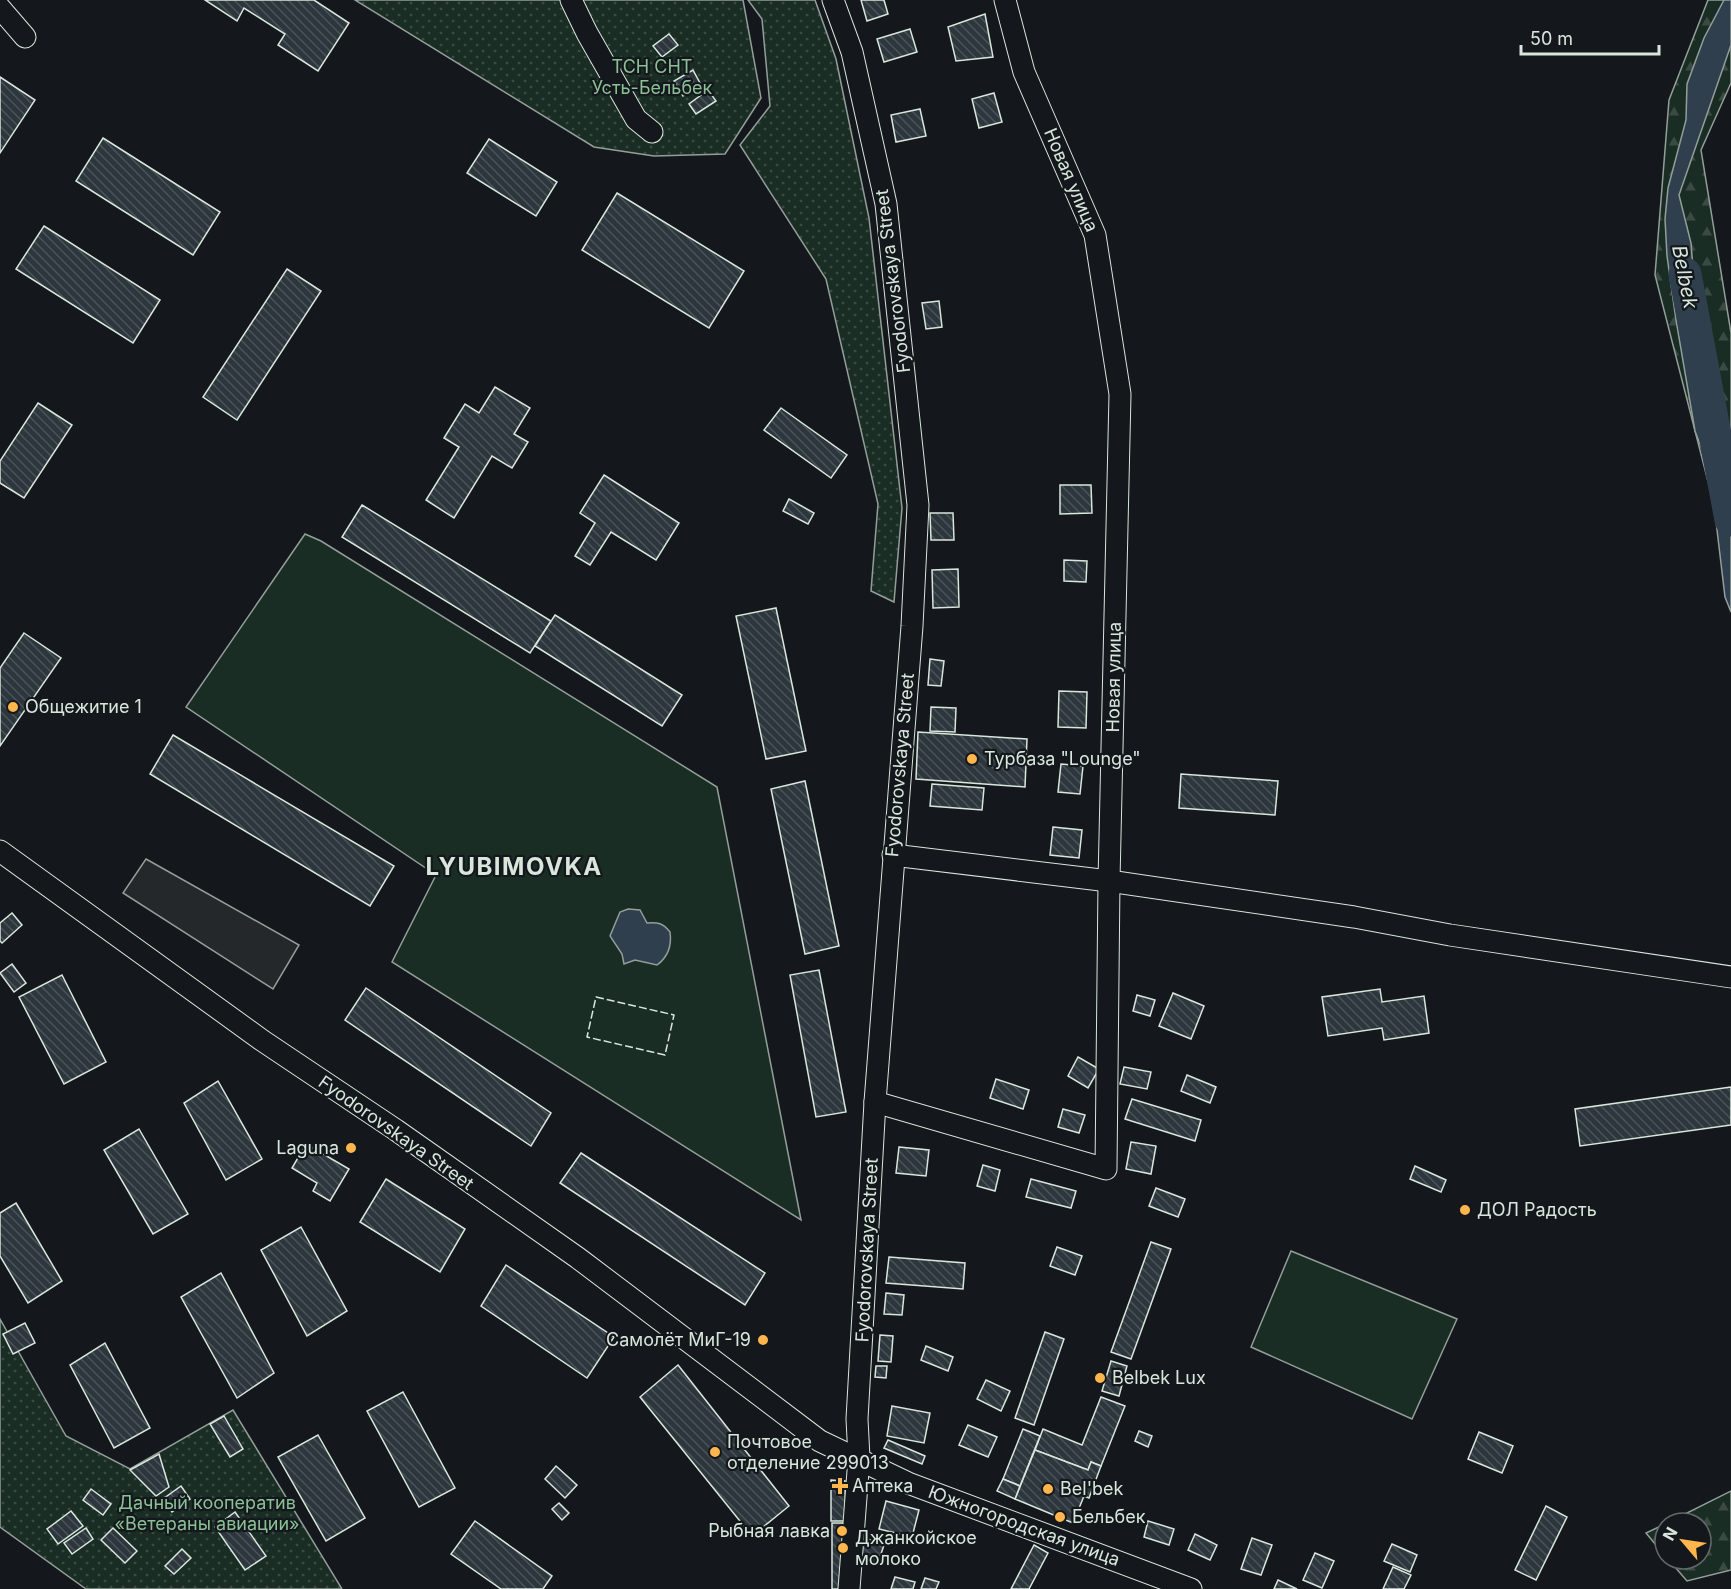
<svg xmlns="http://www.w3.org/2000/svg" width="1731" height="1589" font-family="Inter,sans-serif">
<defs>
<pattern id="grass-dots" width="8" height="8" patternUnits="userSpaceOnUse" patternTransform="scale(1.5)"><rect width="8" height="8" fill="#1a2d24"/><path d="M2 2h.1M6 6h.1" fill="none" stroke="#3b4b43" stroke-width="1.8" stroke-linecap="round"/></pattern>
<pattern id="forest-firs" width="22" height="20" patternUnits="userSpaceOnUse" patternTransform="scale(1.5)"><rect width="22" height="20" fill="#1a2d24"/><path d="M5 1l3.5 6h-7zM16 11l3.5 6h-7z" fill="#3b4b43"/></pattern>
<pattern id="building-back-hatch" width="6" height="6" patternUnits="userSpaceOnUse" patternTransform="scale(1.5)"><rect width="6" height="6" fill="#2c363c"/><path d="M-1 5l2 2M0 0l6 6M5-1l2 2" fill="none" stroke="#4a5358"/></pattern>
</defs>
<rect width="100%" height="100%" fill="#14181c"/>
<!-- grass -->
<g fill="url(#grass-dots)" stroke="#939e99" stroke-width="1.5">
<path d="M 355,0 L 743,0 L 761,98 L 725,154 L 654,156 L 594,147 Z"/>
<path d="M 748,0 L 815,0 L 836,59 L 869,218 L 902,508 L 894,602 L 871,591 L 878,504 L 826,279 L 740,145 L 770,106 L 762,19 Z"/>
<path d="M 0,1319 L 66,1436 L 130,1469 L 233,1410 L 342,1589 L 86,1589 L 0,1527 Z"/>
</g>
<!-- forest -->
<g fill="url(#forest-firs)" stroke="#939e99" stroke-width="1.5">
<path d="M 1708,0 L 1731,0 L 1731,83 L 1701,150 L 1731,333 L 1731,571 L 1655,275 L 1669,100 Z"/>
<path d="M 1731,1491 L 1731,1570 L 1687,1581 L 1668,1559 L 1701,1559 L 1701,1523 L 1667,1523 Z"/>
<path d="M 1665,1524 L 1665,1556 L 1646,1533 Z"/>
</g>
<!-- park -->
<g fill="#1a2d24" stroke="#939e99" stroke-width="1.5">
<path d="M 305,534 L 321,541 L 717,787 L 801,1220 L 392,962 L 436,875 L 186,707 Z"/>
<path d="M 1291,1251 L 1457,1319 L 1412,1419 L 1251,1347 Z"/>
</g>
<!-- parking -->
<path fill="#24282b" stroke="#939e99" stroke-width="1.5" d="M 146,859 L 299,945 L 273,989 L 123,893 Z"/>
<!-- water -->
<g fill="#2f3f4d" stroke="#939e99" stroke-width="1.5">
<path d="M 1724,0 L 1731,0 L 1731,45 L 1679,195 L 1691,243 L 1696,306 L 1693,316 L 1731,520 L 1731,612 L 1725,597 L 1710,471 L 1695,431 L 1676,320 L 1667,256 L 1665,219 L 1668,188 L 1686,120 L 1687,84 L 1704,38 Z"/>
<path d="M 628,909 L 640,910 L 647,923 C 658,922 663,923 670,932 C 672,946 668,957 657,965 L 635,960 L 624,964 L 622,954 L 610,936 L 620,912 Z"/>
</g>
<g fill="none" stroke-linecap="round" stroke-linejoin="round">
<!-- river -->
<path stroke="#2f3f4d" stroke-width="33" d="M 1685,274 L 1731,520"/>
</g>
<!-- building -->
<g fill="url(#building-back-hatch)" stroke="#d8e6dc" stroke-width="1.5">
<path d="M 205,0 L 314,0 L 349,23 L 318,71 L 278,45 L 285,34 L 244,8 L 237,21 Z"/>
<path d="M 861,0 L 884,0 L 888,14 L 867,21 Z"/>
<path d="M 985,14 L 993,57 L 956,61 L 948,27 Z"/>
<path d="M 910,29 L 917,52 L 884,62 L 877,39 Z"/>
<path d="M 669,34 L 678,45 L 662,57 L 653,46 Z"/>
<path d="M 693,70 L 701,85 L 683,96 L 674,81 Z"/>
<path d="M 0,77 L 35,100 L 0,153 Z"/>
<path d="M 708,90 L 716,101 L 696,114 L 689,104 Z"/>
<path d="M 994,93 L 1002,122 L 979,128 L 972,99 Z"/>
<path d="M 920,109 L 926,136 L 896,142 L 891,115 Z"/>
<path d="M 103,138 L 220,212 L 193,255 L 76,181 Z"/>
<path d="M 489,139 L 557,182 L 536,216 L 467,173 Z"/>
<path d="M 617,193 L 744,271 L 709,328 L 582,250 Z"/>
<path d="M 44,226 L 160,300 L 133,343 L 16,269 Z"/>
<path d="M 287,269 L 321,291 L 237,420 L 203,397 Z"/>
<path d="M 939,301 L 942,327 L 926,329 L 922,303 Z"/>
<path d="M 495,387 L 530,408 L 514,434 L 528,442 L 512,468 L 492,456 L 454,518 L 426,500 L 459,447 L 444,438 L 465,404 L 479,413 Z"/>
<path d="M 38,403 L 72,425 L 24,498 L 0,483 L 0,461 Z"/>
<path d="M 781,408 L 847,455 L 831,478 L 764,430 Z"/>
<path d="M 604,475 L 679,523 L 656,560 L 611,532 L 590,565 L 575,556 L 595,523 L 580,513 Z"/>
<path d="M 1060,485 L 1091,485 L 1092,513 L 1060,514 Z"/>
<path d="M 789,499 L 814,513 L 808,524 L 783,511 Z"/>
<path d="M 362,505 L 551,621 L 530,653 L 342,537 Z"/>
<path d="M 930,513 L 953,513 L 954,540 L 931,540 Z"/>
<path d="M 1064,560 L 1087,561 L 1086,582 L 1064,581 Z"/>
<path d="M 958,569 L 959,607 L 933,608 L 932,570 Z"/>
<path d="M 776,608 L 806,751 L 766,759 L 736,616 Z"/>
<path d="M 555,615 L 682,695 L 662,726 L 535,646 Z"/>
<path d="M 24,633 L 61,658 L 0,746 L 0,668 Z"/>
<path d="M 930,659 L 944,661 L 941,686 L 928,685 Z"/>
<path d="M 1059,691 L 1087,692 L 1086,728 L 1058,727 Z"/>
<path d="M 931,707 L 956,708 L 955,732 L 930,731 Z"/>
<path d="M 918,732 L 1027,739 L 1025,787 L 916,779 Z"/>
<path d="M 173,735 L 394,866 L 370,906 L 150,774 Z"/>
<path d="M 1061,764 L 1083,766 L 1080,794 L 1058,792 Z"/>
<path d="M 1181,774 L 1278,781 L 1275,815 L 1179,808 Z"/>
<path d="M 805,781 L 839,946 L 805,954 L 771,789 Z"/>
<path d="M 932,784 L 984,788 L 982,810 L 930,806 Z"/>
<path d="M 1053,827 L 1082,830 L 1079,858 L 1050,855 Z"/>
<path d="M 12,913 L 22,925 L 2,943 L 0,941 L 0,923 Z"/>
<path d="M 12,964 L 26,983 L 14,992 L 0,973 Z"/>
<path d="M 819,970 L 846,1112 L 816,1117 L 790,975 Z"/>
<path d="M 62,975 L 106,1062 L 64,1084 L 19,997 Z"/>
<path d="M 366,988 L 551,1113 L 531,1146 L 345,1020 Z"/>
<path d="M 1380,989 L 1382,1002 L 1424,996 L 1429,1033 L 1384,1040 L 1382,1028 L 1328,1036 L 1322,997 Z"/>
<path d="M 1173,993 L 1204,1006 L 1191,1039 L 1159,1026 Z"/>
<path d="M 1137,995 L 1155,1000 L 1150,1016 L 1133,1011 Z"/>
<path d="M 1078,1057 L 1099,1069 L 1088,1088 L 1068,1076 Z"/>
<path d="M 1124,1067 L 1151,1072 L 1147,1089 L 1120,1084 Z"/>
<path d="M 1187,1075 L 1216,1087 L 1210,1103 L 1181,1091 Z"/>
<path d="M 996,1079 L 1029,1090 L 1023,1109 L 990,1098 Z"/>
<path d="M 218,1081 L 262,1159 L 226,1180 L 184,1103 Z"/>
<path d="M 1731,1087 L 1731,1125 L 1580,1146 L 1575,1109 Z"/>
<path d="M 1132,1099 L 1201,1120 L 1195,1141 L 1125,1119 Z"/>
<path d="M 1063,1109 L 1085,1115 L 1079,1133 L 1058,1127 Z"/>
<path d="M 139,1129 L 188,1214 L 153,1234 L 104,1150 Z"/>
<path d="M 1131,1142 L 1156,1146 L 1151,1174 L 1126,1169 Z"/>
<path d="M 306,1144 L 349,1169 L 330,1201 L 313,1191 L 317,1183 L 292,1168 Z"/>
<path d="M 899,1147 L 929,1150 L 926,1176 L 896,1173 Z"/>
<path d="M 581,1153 L 765,1273 L 745,1305 L 560,1183 Z"/>
<path d="M 983,1165 L 1000,1170 L 995,1191 L 977,1186 Z"/>
<path d="M 1415,1166 L 1446,1180 L 1441,1192 L 1410,1179 Z"/>
<path d="M 386,1179 L 465,1229 L 440,1272 L 360,1222 Z"/>
<path d="M 1031,1179 L 1076,1191 L 1071,1208 L 1026,1197 Z"/>
<path d="M 1156,1188 L 1185,1199 L 1178,1217 L 1149,1206 Z"/>
<path d="M 16,1203 L 62,1281 L 28,1303 L 0,1256 L 0,1213 Z"/>
<path d="M 301,1227 L 347,1311 L 307,1336 L 261,1250 Z"/>
<path d="M 1151,1242 L 1171,1249 L 1131,1359 L 1111,1352 Z"/>
<path d="M 1057,1247 L 1082,1256 L 1075,1275 L 1050,1266 Z"/>
<path d="M 889,1257 L 965,1263 L 963,1289 L 886,1283 Z"/>
<path d="M 506,1265 L 614,1337 L 587,1378 L 481,1306 Z"/>
<path d="M 221,1273 L 274,1373 L 237,1398 L 181,1297 Z"/>
<path d="M 886,1293 L 904,1295 L 902,1315 L 884,1314 Z"/>
<path d="M 25,1323 L 35,1343 L 13,1354 L 3,1334 Z"/>
<path d="M 1045,1332 L 1064,1339 L 1034,1425 L 1015,1418 Z"/>
<path d="M 880,1335 L 893,1336 L 891,1362 L 878,1361 Z"/>
<path d="M 105,1343 L 150,1428 L 114,1448 L 70,1365 Z"/>
<path d="M 926,1346 L 953,1357 L 948,1371 L 921,1360 Z"/>
<path d="M 1111,1361 L 1127,1366 L 1119,1396 L 1102,1391 Z"/>
<path d="M 678,1365 L 789,1506 L 752,1536 L 640,1397 Z"/>
<path d="M 876,1366 L 887,1366 L 886,1378 L 875,1377 Z"/>
<path d="M 986,1380 L 1010,1391 L 1001,1411 L 977,1399 Z"/>
<path d="M 403,1392 L 455,1488 L 419,1507 L 367,1411 Z"/>
<path d="M 1101,1397 L 1125,1406 L 1101,1466 L 1091,1462 L 1088,1470 L 1035,1450 L 1043,1429 L 1082,1445 Z"/>
<path d="M 892,1406 L 930,1413 L 924,1443 L 887,1436 Z"/>
<path d="M 224,1416 L 243,1449 L 230,1457 L 210,1424 Z"/>
<path d="M 968,1425 L 997,1437 L 988,1457 L 959,1445 Z"/>
<path d="M 1023,1429 L 1040,1436 L 1020,1486 L 1003,1479 Z"/>
<path d="M 1139,1431 L 1152,1436 L 1148,1447 L 1135,1441 Z"/>
<path d="M 1479,1432 L 1513,1446 L 1502,1473 L 1468,1459 Z"/>
<path d="M 318,1435 L 365,1518 L 326,1541 L 278,1457 Z"/>
<path d="M 888,1440 L 925,1456 L 922,1464 L 884,1448 Z"/>
<path d="M 1035,1450 L 1088,1470 L 1091,1462 L 1101,1466 L 1089,1498 L 1084,1496 L 1073,1523 L 1015,1499 Z"/>
<path d="M 159,1454 L 169,1487 L 156,1496 L 130,1470 Z"/>
<path d="M 556,1466 L 577,1485 L 565,1498 L 545,1479 Z"/>
<path d="M 1003,1479 L 1020,1486 L 1015,1499 L 997,1491 Z"/>
<path d="M 831,1480 L 845,1481 L 846,1521 L 831,1521 Z"/>
<path d="M 181,1486 L 190,1499 L 172,1512 L 163,1499 Z"/>
<path d="M 91,1489 L 111,1504 L 103,1515 L 83,1500 Z"/>
<path d="M 886,1501 L 919,1510 L 912,1537 L 879,1529 Z"/>
<path d="M 559,1503 L 569,1513 L 562,1520 L 552,1509 Z"/>
<path d="M 1546,1506 L 1567,1517 L 1536,1580 L 1515,1570 Z"/>
<path d="M 71,1511 L 83,1526 L 58,1544 L 47,1529 Z"/>
<path d="M 235,1512 L 266,1556 L 245,1570 L 215,1527 Z"/>
<path d="M 475,1521 L 552,1576 L 543,1589 L 501,1589 L 451,1554 Z"/>
<path d="M 1148,1521 L 1174,1529 L 1169,1545 L 1144,1537 Z"/>
<path d="M 832,1523 L 846,1523 L 845,1589 L 832,1589 Z"/>
<path d="M 86,1528 L 93,1539 L 72,1554 L 64,1543 Z"/>
<path d="M 113,1528 L 137,1551 L 125,1563 L 101,1540 Z"/>
<path d="M 1195,1534 L 1217,1545 L 1210,1560 L 1188,1550 Z"/>
<path d="M 865,1538 L 884,1545 L 878,1563 L 858,1557 Z"/>
<path d="M 1252,1538 L 1272,1545 L 1261,1575 L 1241,1569 Z"/>
<path d="M 1392,1544 L 1417,1555 L 1410,1572 L 1384,1561 Z"/>
<path d="M 1034,1545 L 1048,1553 L 1029,1589 L 1011,1589 Z"/>
<path d="M 182,1549 L 191,1558 L 174,1574 L 165,1566 Z"/>
<path d="M 1315,1553 L 1334,1561 L 1322,1588 L 1303,1580 Z"/>
<path d="M 1393,1567 L 1411,1575 L 1404,1589 L 1383,1589 Z"/>
<path d="M 895,1577 L 915,1582 L 913,1589 L 891,1589 Z"/>
<path d="M 925,1578 L 939,1582 L 936,1589 L 921,1589 Z"/>
<path d="M 1278,1580 L 1297,1589 L 1274,1589 Z"/>
</g>
<g fill="none" stroke-linecap="round" stroke-linejoin="round">
<defs>
<g id="minor">
<path d="M 571,0 L 587,33 L 636,119 L 652,132"/>
<path d="M 833,0 L 852,52 L 886,204 L 918,505 L 912,626 L 875,1102 L 857,1419 L 859,1458 L 849,1589"/>
<path d="M 0,8 L 25,37"/>
<path d="M 0,851 L 263,1041 L 396,1130 L 578,1258 L 820,1441 L 908,1483 L 1191,1589"/>
<path d="M 893,855 L 1109,881 L 1354,917 L 1450,935 L 1731,977"/>
<path d="M 875,1102 L 1106,1169 L 1109,881 L 1120,394 L 1095,235 L 1024,72 L 1005,0"/>
</g>
</defs>
<!-- minor casing -->
<use href="#minor" stroke="#d8e6dc" stroke-width="23"/>
<!-- minor -->
<use href="#minor" stroke="#14181c" stroke-width="21"/>
<!-- fence -->
<path stroke="#d8e6dc" stroke-width="1.5" stroke-dasharray="8 3" stroke-linecap="butt" d="M 596,997 L 674,1015 L 665,1055 L 587,1037 Z"/>
</g>
<!-- markers -->
<g fill="#ffb74d" stroke="#14181c" stroke-width="2">
<circle cx="13" cy="707" r="6"/>
<circle cx="972" cy="759" r="6"/>
<circle cx="351" cy="1148" r="6"/>
<circle cx="1465" cy="1210" r="6"/>
<circle cx="763" cy="1340" r="6"/>
<circle cx="1100" cy="1378" r="6"/>
<circle cx="715" cy="1452" r="6"/>
<path d="M837 1477h6v6h6v6h-6v6h-6v-6h-6v-6h6z"/>
<circle cx="1048" cy="1489" r="6"/>
<circle cx="1060" cy="1517" r="6"/>
<circle cx="842" cy="1531" r="6"/>
<circle cx="843" cy="1548" r="6"/>
</g>
<g text-anchor="middle" stroke-width="4.5" stroke-linejoin="round" paint-order="stroke">
<!-- park labels -->
<g font-size="18" fill="#8ac095" stroke="#14181c">
<text x="652" y="73">ТСН СНТ<tspan x="652" dy="21">Усть-Бельбек</tspan></text>
<text x="207" y="1509">Дачный кооператив<tspan x="207" dy="21">«Ветераны авиации»</tspan></text>
</g>
<!-- street labels -->
<g font-size="18" fill="#d8e6dc" stroke="#14181c">
<text transform="translate(1071 180) rotate(67)" y="6">Новая улица</text>
<text transform="translate(893 281) rotate(-97)" y="6">Fyodorovskaya Street</text>
<text transform="translate(1114 677) rotate(-89)" y="6">Новая улица</text>
<text transform="translate(900 765) rotate(-85)" y="6">Fyodorovskaya Street</text>
<text transform="translate(396 1133) rotate(35)" y="6">Fyodorovskaya Street</text>
<text transform="translate(867 1250) rotate(-87)" y="6">Fyodorovskaya Street</text>
<text transform="translate(1024 1526) rotate(20)" y="6">Южногородская улица</text>
</g>
<!-- poi labels -->
<g font-size="18" fill="#d8e6dc" stroke="#14181c" text-anchor="start">
<text x="25" y="713">Общежитие 1</text>
<text x="984" y="765">Турбаза "Lounge"</text>
<text x="339" y="1154" text-anchor="end">Laguna</text>
<text x="1477" y="1216">ДОЛ Радость</text>
<text x="751" y="1346" text-anchor="end">Самолёт МиГ-19</text>
<text x="1112" y="1384">Belbek Lux</text>
<text x="727" y="1448">Почтовое<tspan x="727" dy="21">отделение 299013</tspan></text>
<text x="852" y="1492">Аптека</text>
<text x="1060" y="1495">Bel'bek</text>
<text x="1072" y="1523">Бельбек</text>
<text x="830" y="1537" text-anchor="end">Рыбная лавка</text>
<text x="855" y="1544">Джанкойское<tspan x="855" dy="21">молоко</tspan></text>
</g>
<!-- water labels -->
<g font-size="20" font-style="italic" fill="#d8e6dc" stroke="#14181c">
<text transform="translate(1685 277) rotate(79)" y="7">Belbek</text>
</g>
<!-- district labels -->
<g font-size="24" font-weight="bold" letter-spacing="1.5" fill="#d8e6dc" stroke="#14181c">
<text x="514" y="875">LYUBIMOVKA</text>
</g>
</g>
<!-- north arrow -->
<g transform="translate(1683 1541) rotate(299)"><circle r="28" fill="#14181c" stroke="#626a69" stroke-width="1.5"/>
<path d="M0-4.5L10 22L0 15L-10 22Z" fill="#ffb74d"/>
<text y="-9" font-size="16" font-weight="bold" text-anchor="middle" fill="#d8e6dc">N</text>
</g>
<!-- scale -->
<path d="M1521 45v9h138v-9" fill="none" stroke="#d8e6dc" stroke-width="3"/>
<text x="1530" y="45" font-size="18" fill="#d8e6dc" stroke="#14181c" stroke-width="4.5" paint-order="stroke">50 m</text>
</svg>
